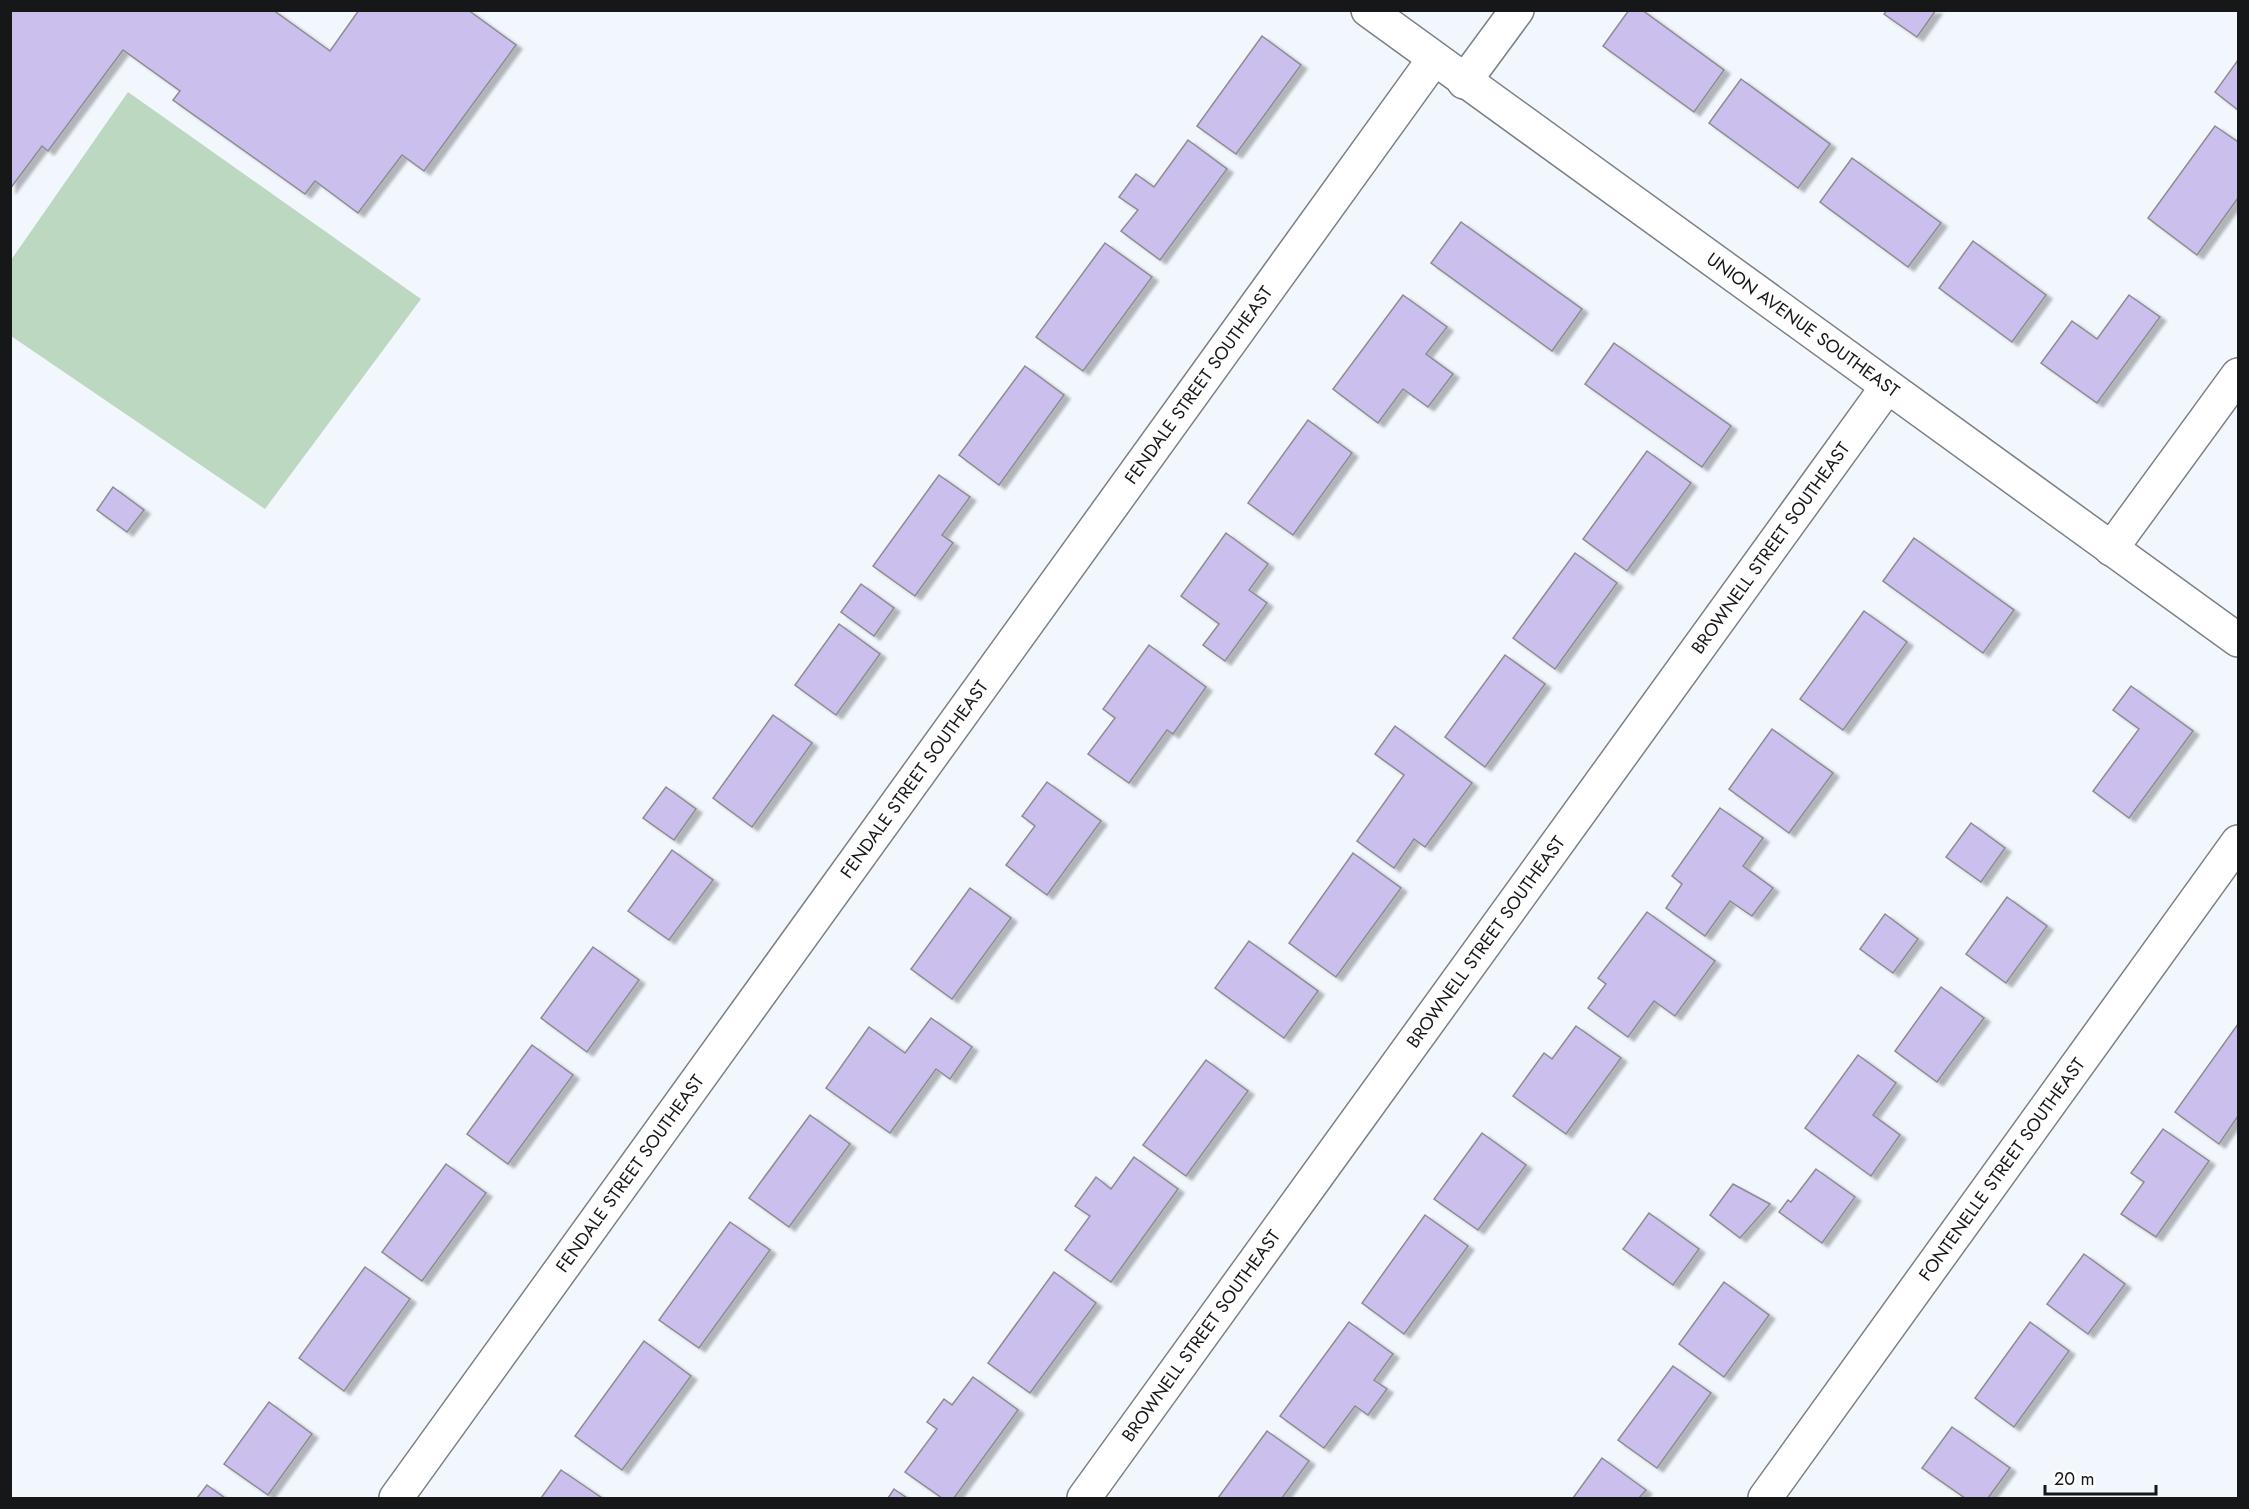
<svg xmlns="http://www.w3.org/2000/svg" width="2249" height="1509" font-family="Jost,sans-serif">
<defs>
<filter id="shadow"><feDropShadow dx="6" dy="4" stdDeviation="1.5" flood-color="#0004"/></filter>
</defs>
<rect width="100%" height="100%" fill="#f2f7fe"/>
<!-- green -->
<path fill="#bdd8c0" d="M 128,92 L 421,299 L 265,509 L 11,336 L 11,260 Z"/>
<!-- building -->
<g fill="#cabfed" stroke="#8d8b92" stroke-width="1.5" filter="url(#shadow)">
<path d="M 10,10 L 273,10 L 330,51 L 359,10 L 468,10 L 516,45 L 424,171 L 402,155 L 358,213 L 315,181 L 305,194 L 173,100 L 180,91 L 123,50 L 48,151 L 42,146 L 10,189 Z"/>
<path d="M 1629,10 L 1642,10 L 1724,70 L 1694,112 L 1603,46 Z"/>
<path d="M 1887,10 L 1936,10 L 1917,37 L 1884,14 Z"/>
<path d="M 1262,36 L 1301,65 L 1236,154 L 1197,126 Z"/>
<path d="M 2238,60 L 2238,110 L 2215,92 Z"/>
<path d="M 1741,79 L 1830,144 L 1798,188 L 1709,123 Z"/>
<path d="M 2215,126 L 2238,142 L 2238,198 L 2197,255 L 2148,218 Z"/>
<path d="M 1188,140 L 1227,169 L 1160,260 L 1121,231 L 1138,210 L 1119,197 L 1136,174 L 1154,187 Z"/>
<path d="M 1852,158 L 1941,223 L 1908,267 L 1820,202 Z"/>
<path d="M 1461,222 L 1582,309 L 1552,351 L 1431,263 Z"/>
<path d="M 1973,241 L 2046,295 L 2012,342 L 1939,288 Z"/>
<path d="M 1105,243 L 1152,277 L 1083,371 L 1036,337 Z"/>
<path d="M 1403,295 L 1447,327 L 1426,354 L 1453,374 L 1428,407 L 1403,389 L 1378,423 L 1333,389 Z"/>
<path d="M 2129,295 L 2160,317 L 2097,403 L 2041,363 L 2072,321 L 2097,339 Z"/>
<path d="M 1614,343 L 1731,426 L 1702,467 L 1585,384 Z"/>
<path d="M 1025,366 L 1064,395 L 999,485 L 959,455 Z"/>
<path d="M 1308,420 L 1352,453 L 1293,535 L 1248,503 Z"/>
<path d="M 1647,451 L 1691,483 L 1627,571 L 1583,539 Z"/>
<path d="M 939,475 L 970,497 L 942,535 L 953,543 L 915,596 L 873,566 Z"/>
<path d="M 113,487 L 144,510 L 127,532 L 97,510 Z"/>
<path d="M 1226,533 L 1268,564 L 1249,590 L 1267,603 L 1225,661 L 1203,645 L 1219,624 L 1181,596 Z"/>
<path d="M 1914,538 L 2014,610 L 1983,653 L 1883,581 Z"/>
<path d="M 1575,553 L 1617,583 L 1555,669 L 1513,638 Z"/>
<path d="M 861,584 L 894,608 L 874,636 L 841,612 Z"/>
<path d="M 1864,611 L 1907,642 L 1843,730 L 1800,699 Z"/>
<path d="M 839,624 L 880,654 L 836,715 L 795,685 Z"/>
<path d="M 1149,645 L 1206,687 L 1173,734 L 1167,730 L 1129,783 L 1088,754 L 1115,718 L 1103,709 Z"/>
<path d="M 1505,655 L 1545,684 L 1485,767 L 1445,737 Z"/>
<path d="M 2131,686 L 2193,731 L 2129,818 L 2093,791 L 2139,729 L 2113,710 Z"/>
<path d="M 773,715 L 812,743 L 752,827 L 713,798 Z"/>
<path d="M 1395,726 L 1472,783 L 1425,847 L 1414,839 L 1394,868 L 1357,841 L 1404,775 L 1375,754 Z"/>
<path d="M 1772,729 L 1833,773 L 1789,833 L 1729,789 Z"/>
<path d="M 1047,782 L 1101,821 L 1047,895 L 1006,865 L 1035,826 L 1022,816 Z"/>
<path d="M 666,787 L 696,809 L 674,840 L 643,818 Z"/>
<path d="M 1720,808 L 1763,838 L 1743,866 L 1773,888 L 1752,916 L 1730,901 L 1705,936 L 1666,908 L 1682,884 L 1672,876 Z"/>
<path d="M 1971,823 L 2005,848 L 1981,882 L 1946,857 Z"/>
<path d="M 672,850 L 713,880 L 669,940 L 628,911 Z"/>
<path d="M 1353,853 L 1401,888 L 1336,977 L 1289,943 Z"/>
<path d="M 970,888 L 1011,918 L 952,999 L 911,969 Z"/>
<path d="M 2007,897 L 2047,926 L 2006,983 L 1966,954 Z"/>
<path d="M 1647,912 L 1715,961 L 1675,1016 L 1654,1001 L 1628,1037 L 1588,1008 L 1606,984 L 1598,978 Z"/>
<path d="M 1885,914 L 1918,939 L 1893,973 L 1860,949 Z"/>
<path d="M 1249,941 L 1318,991 L 1284,1038 L 1215,988 Z"/>
<path d="M 593,947 L 639,980 L 587,1052 L 541,1018 Z"/>
<path d="M 1941,987 L 1984,1018 L 1937,1082 L 1895,1051 Z"/>
<path d="M 931,1018 L 972,1047 L 950,1079 L 936,1069 L 890,1133 L 826,1088 L 869,1027 L 905,1053 Z"/>
<path d="M 2238,1024 L 2238,1116 L 2219,1144 L 2175,1112 Z"/>
<path d="M 1576,1026 L 1621,1058 L 1566,1134 L 1513,1096 L 1544,1053 L 1552,1059 Z"/>
<path d="M 532,1045 L 573,1075 L 508,1164 L 467,1134 Z"/>
<path d="M 1858,1055 L 1896,1083 L 1873,1115 L 1900,1135 L 1871,1176 L 1805,1128 Z"/>
<path d="M 1206,1060 L 1248,1091 L 1186,1176 L 1143,1145 Z"/>
<path d="M 810,1115 L 850,1144 L 789,1227 L 749,1198 Z"/>
<path d="M 2163,1129 L 2209,1161 L 2156,1237 L 2121,1214 L 2144,1182 L 2131,1173 Z"/>
<path d="M 1482,1133 L 1526,1165 L 1478,1230 L 1434,1199 Z"/>
<path d="M 1134,1157 L 1178,1189 L 1111,1282 L 1065,1250 L 1090,1216 L 1075,1206 L 1096,1177 L 1111,1189 Z"/>
<path d="M 446,1164 L 486,1193 L 422,1281 L 382,1252 Z"/>
<path d="M 1816,1169 L 1855,1197 L 1822,1243 L 1779,1212 L 1788,1200 L 1791,1202 Z"/>
<path d="M 1733,1184 L 1770,1204 L 1740,1238 L 1710,1215 Z"/>
<path d="M 1649,1213 L 1699,1249 L 1673,1285 L 1623,1249 Z"/>
<path d="M 1425,1215 L 1468,1246 L 1404,1334 L 1362,1303 Z"/>
<path d="M 730,1222 L 770,1250 L 699,1348 L 659,1320 Z"/>
<path d="M 2084,1254 L 2125,1284 L 2088,1334 L 2047,1304 Z"/>
<path d="M 365,1267 L 410,1299 L 344,1391 L 299,1358 Z"/>
<path d="M 1054,1272 L 1096,1303 L 1030,1393 L 988,1363 Z"/>
<path d="M 1724,1282 L 1769,1315 L 1724,1377 L 1679,1344 Z"/>
<path d="M 1349,1322 L 1393,1354 L 1374,1380 L 1387,1389 L 1368,1415 L 1355,1406 L 1324,1448 L 1280,1416 Z"/>
<path d="M 2030,1322 L 2069,1351 L 2014,1427 L 1975,1398 Z"/>
<path d="M 644,1341 L 691,1376 L 622,1470 L 575,1436 Z"/>
<path d="M 1673,1366 L 1711,1393 L 1657,1468 L 1618,1440 Z"/>
<path d="M 973,1377 L 1018,1410 L 954,1498 L 942,1498 L 905,1472 L 937,1429 L 927,1422 L 944,1399 L 952,1405 Z"/>
<path d="M 269,1402 L 312,1434 L 268,1495 L 224,1464 Z"/>
<path d="M 1952,1427 L 2010,1468 L 1988,1498 L 1965,1498 L 1922,1468 Z"/>
<path d="M 1267,1431 L 1309,1461 L 1282,1498 L 1218,1498 Z"/>
<path d="M 1602,1458 L 1646,1490 L 1639,1498 L 1573,1498 Z"/>
<path d="M 561,1470 L 602,1498 L 541,1498 Z"/>
<path d="M 207,1485 L 225,1498 L 197,1498 Z"/>
<path d="M 894,1489 L 907,1498 L 888,1498 Z"/>
</g>
<g fill="none" stroke-linecap="round" stroke-linejoin="round">
<defs>
<g id="street">
<path id="s1" d="M 1368,10 L 2238,640"/>
<path d="M 1464,82 L 1517,10"/>
<path d="M 2111,549 L 2238,375"/>
<path id="s2" d="M 396,1498 L 1434,59"/>
<path id="s3" d="M 1084,1498 L 1887,387"/>
<path id="s4" d="M 1765,1498 L 2238,842"/>
</g>
</defs>
<!-- street casing -->
<use href="#street" stroke="#7b8085" stroke-width="36"/>
<!-- street -->
<use href="#street" stroke="#fff" stroke-width="33"/>
</g>
<g text-anchor="middle" stroke-width="4.5" stroke-linejoin="round" paint-order="stroke">
<!-- street labels -->
<g font-size="18" fill="#151719" stroke="#fff">
<text dy="6" stroke="none"><textPath href="#s1" startOffset="537">UNION AVENUE SOUTHEAST</textPath></text>
<text dy="6" stroke="none"><textPath href="#s2" startOffset="1372">FENDALE STREET SOUTHEAST</textPath></text>
<text dy="6" stroke="none"><textPath href="#s3" startOffset="1172">BROWNELL STREET SOUTHEAST</textPath></text>
<text dy="6" stroke="none"><textPath href="#s2" startOffset="886">FENDALE STREET SOUTHEAST</textPath></text>
<text dy="6" stroke="none"><textPath href="#s3" startOffset="686">BROWNELL STREET SOUTHEAST</textPath></text>
<text dy="6" stroke="none"><textPath href="#s4" startOffset="405">FONTENELLE STREET SOUTHEAST</textPath></text>
<text dy="6" stroke="none"><textPath href="#s2" startOffset="400">FENDALE STREET SOUTHEAST</textPath></text>
<text dy="6" stroke="none"><textPath href="#s3" startOffset="200">BROWNELL STREET SOUTHEAST</textPath></text>
</g>
</g>
<!-- border -->
<rect width="2249" height="1509" fill="none" stroke="#151719" stroke-width="24"/>
<!-- scale -->
<path d="M2045 1485v9h111v-9" fill="none" stroke="#151719" stroke-width="3"/>
<text x="2054" y="1485" font-size="18" fill="#151719" stroke="#ffffff" stroke-width="4.5" paint-order="stroke">20 m</text>
</svg>
